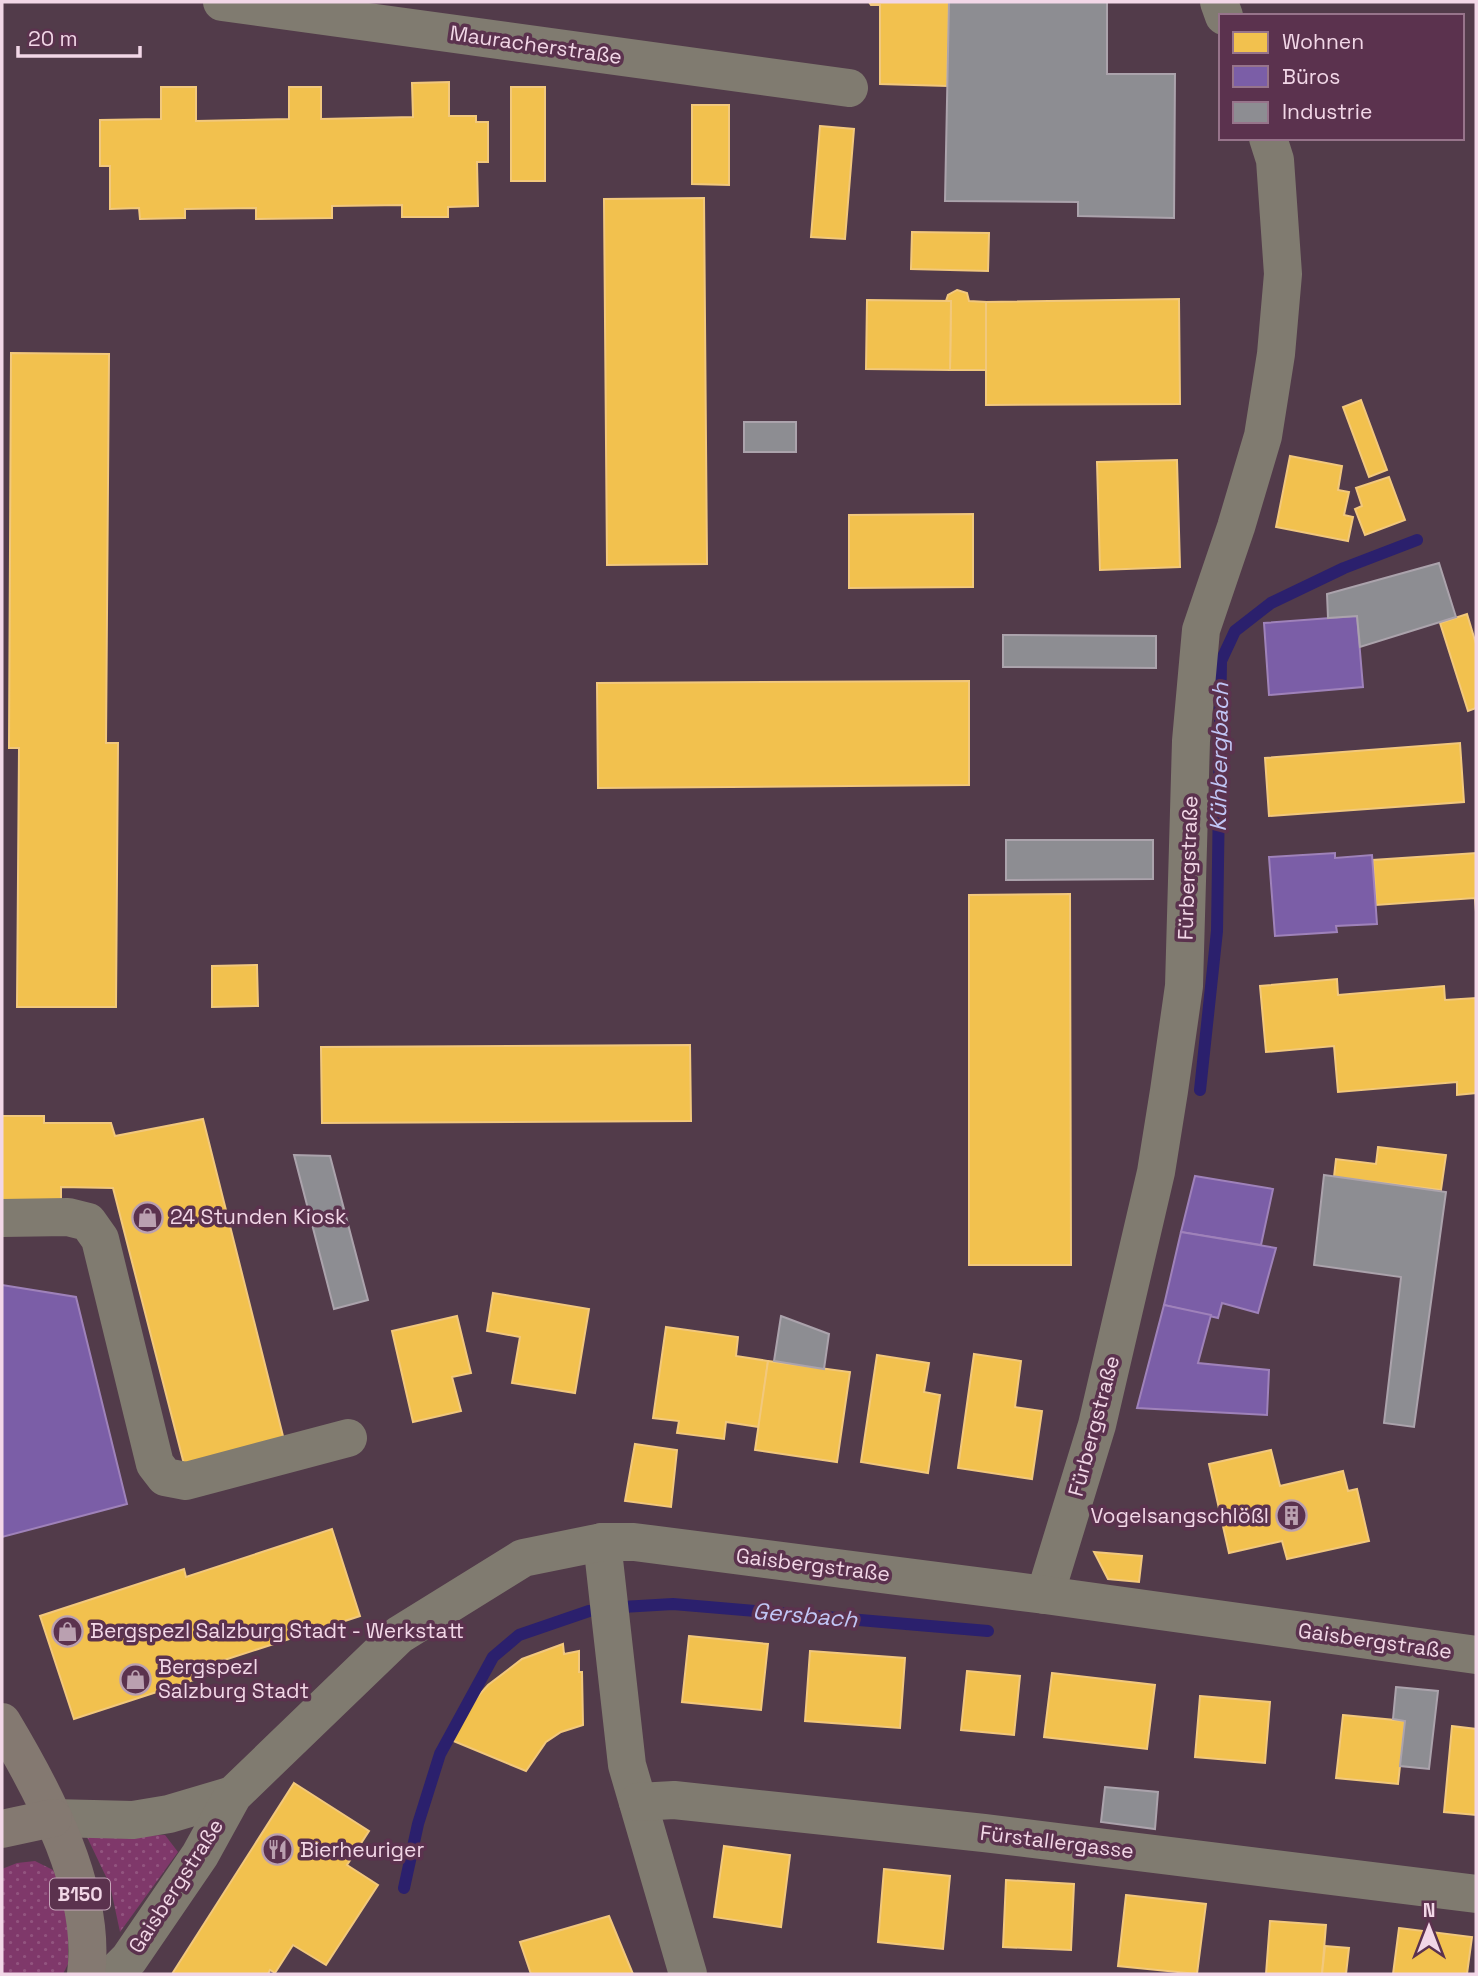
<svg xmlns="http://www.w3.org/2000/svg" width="1478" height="1976" font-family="'Space Grotesk',sans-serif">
<defs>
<pattern id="grass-dots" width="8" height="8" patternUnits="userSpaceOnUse" patternTransform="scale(1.75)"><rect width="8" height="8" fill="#7f386a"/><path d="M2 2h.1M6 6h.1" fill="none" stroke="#92547f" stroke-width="1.8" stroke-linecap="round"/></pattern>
</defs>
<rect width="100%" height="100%" fill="#523b4a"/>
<!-- grass -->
<g fill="url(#grass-dots)">
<path d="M 165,1835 L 178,1852 L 120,1932 L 110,1885 L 87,1837 Z"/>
<path d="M 35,1861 L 53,1870 L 68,1897 L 68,1964 L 63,1974 L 2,1974 L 2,1869 L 17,1863 Z"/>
</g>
<!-- homes -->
<g fill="#f2c14e" stroke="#f2c87c" stroke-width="2">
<path d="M 869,2 L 949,2 L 947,86 L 880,84 L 880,5 L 871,5 Z"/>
<path d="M 449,82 L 449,116 L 476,116 L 476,122 L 488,122 L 488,162 L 477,162 L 478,206 L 448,207 L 448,217 L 402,217 L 402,205 L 332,206 L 332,218 L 256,219 L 256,208 L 185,209 L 185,218 L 140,219 L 139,208 L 110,209 L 110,166 L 100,166 L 100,120 L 161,119 L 161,87 L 196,87 L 196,121 L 289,119 L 289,87 L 321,87 L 321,119 L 413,117 L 412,83 Z"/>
<rect x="511" y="87" width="34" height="94"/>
<path d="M 692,105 L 729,105 L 729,185 L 692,184 Z"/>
<path d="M 820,126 L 854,129 L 845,239 L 811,237 Z"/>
<path d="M 704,198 L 707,564 L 607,565 L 604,199 Z"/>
<path d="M 912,232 L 989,233 L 988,271 L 911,269 Z"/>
<path d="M 957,290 L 967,293 L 969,301 L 986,302 L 986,370 L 950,370 L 951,301 L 946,301 L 948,295 Z"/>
<path d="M 1179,299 L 1180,404 L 986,405 L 986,302 Z"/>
<path d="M 867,300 L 951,301 L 950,370 L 866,369 Z"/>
<path d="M 11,353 L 109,354 L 106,743 L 118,743 L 116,1007 L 17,1007 L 19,748 L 9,748 Z"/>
<path d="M 1361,400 L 1387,470 L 1369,477 L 1343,407 Z"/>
<path d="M 1290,456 L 1342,466 L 1338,490 L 1349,492 L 1344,515 L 1353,517 L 1348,541 L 1276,527 Z"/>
<path d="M 1177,460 L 1180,567 L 1100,570 L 1097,462 Z"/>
<path d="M 1389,477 L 1405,520 L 1365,535 L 1355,509 L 1362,506 L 1356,488 Z"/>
<path d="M 973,514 L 973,587 L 849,588 L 849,515 Z"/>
<path d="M 1467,614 L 1476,644 L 1476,708 L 1468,711 L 1440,623 Z"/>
<path d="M 969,681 L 969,785 L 598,788 L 597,683 Z"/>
<path d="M 1460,743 L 1464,802 L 1269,816 L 1265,758 Z"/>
<path d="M 1476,853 L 1476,912 L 1475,898 L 1376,905 L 1373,860 Z"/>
<path d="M 1070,894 L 1071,1265 L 969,1265 L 969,895 Z"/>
<path d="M 257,965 L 258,1006 L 212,1007 L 212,966 Z"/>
<path d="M 1337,979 L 1338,995 L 1444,986 L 1445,1000 L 1476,998 L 1476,1093 L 1457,1095 L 1457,1082 L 1338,1092 L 1334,1046 L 1266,1052 L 1260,986 Z"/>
<path d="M 690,1045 L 691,1121 L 322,1123 L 321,1047 Z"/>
<path d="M 2,1116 L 44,1116 L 44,1123 L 111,1123 L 115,1136 L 203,1119 L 284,1440 L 184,1464 L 113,1188 L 61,1187 L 61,1202 L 2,1203 Z"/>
<path d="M 1378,1147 L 1446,1155 L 1441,1190 L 1334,1177 L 1336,1159 L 1376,1164 Z"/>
<path d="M 493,1293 L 589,1309 L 575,1393 L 512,1383 L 520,1337 L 487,1331 Z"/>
<path d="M 457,1316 L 471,1373 L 452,1377 L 461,1411 L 413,1422 L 392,1331 Z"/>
<path d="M 666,1327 L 738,1337 L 736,1356 L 768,1361 L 759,1427 L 726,1422 L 724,1439 L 677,1433 L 679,1421 L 653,1418 Z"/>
<path d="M 974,1354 L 1021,1361 L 1015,1407 L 1042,1411 L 1032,1479 L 958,1468 Z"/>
<path d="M 877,1355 L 929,1363 L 924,1392 L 940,1395 L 928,1473 L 861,1462 Z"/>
<path d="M 768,1361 L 850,1372 L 837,1462 L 755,1450 Z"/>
<path d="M 635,1444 L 677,1450 L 671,1507 L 625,1501 Z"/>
<path d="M 1271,1450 L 1280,1486 L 1343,1471 L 1348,1491 L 1357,1489 L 1369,1541 L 1287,1559 L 1282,1541 L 1229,1553 L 1209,1464 Z"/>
<path d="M 332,1529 L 360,1616 L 215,1663 L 218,1672 L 74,1719 L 40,1616 L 184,1569 L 186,1577 Z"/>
<path d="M 1094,1552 L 1142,1556 L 1139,1582 L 1108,1579 Z"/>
<path d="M 689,1636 L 768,1644 L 761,1710 L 682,1702 Z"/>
<path d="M 563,1644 L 564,1654 L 579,1651 L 579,1672 L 582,1672 L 583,1725 L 561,1732 L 546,1742 L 526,1771 L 451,1740 L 471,1704 L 488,1685 L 522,1659 Z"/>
<path d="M 810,1651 L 905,1658 L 900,1728 L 805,1721 Z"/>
<path d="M 967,1671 L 1020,1676 L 1014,1735 L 961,1730 Z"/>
<path d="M 1052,1673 L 1155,1685 L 1147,1749 L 1044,1737 Z"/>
<path d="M 1200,1696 L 1270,1702 L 1265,1763 L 1195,1757 Z"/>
<path d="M 1343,1715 L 1405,1721 L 1398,1784 L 1336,1778 Z"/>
<path d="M 1452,1726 L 1476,1729 L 1476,1815 L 1444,1812 Z"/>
<path d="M 294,1783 L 369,1831 L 347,1865 L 378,1885 L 326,1965 L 293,1945 L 275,1973 L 270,1970 L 268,1974 L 172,1974 Z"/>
<path d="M 724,1846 L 790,1855 L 781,1927 L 714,1917 Z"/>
<path d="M 884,1869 L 950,1876 L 943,1949 L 878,1942 Z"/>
<path d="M 1006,1880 L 1074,1884 L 1071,1950 L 1003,1947 Z"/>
<path d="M 1126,1895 L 1206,1904 L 1197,1974 L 1118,1966 Z"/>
<path d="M 609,1916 L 633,1974 L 531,1974 L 520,1942 Z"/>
<path d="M 1270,1921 L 1326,1925 L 1322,1974 L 1266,1974 Z"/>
<path d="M 1399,1928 L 1472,1937 L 1467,1974 L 1393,1974 Z"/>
<path d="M 1325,1946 L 1349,1948 L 1346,1974 L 1322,1974 Z"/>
</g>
<!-- offices -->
<g fill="#7b5ea7" stroke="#9f82ba" stroke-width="2">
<path d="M 1357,616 L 1363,687 L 1269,695 L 1264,623 Z"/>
<path d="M 1335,853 L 1335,858 L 1372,855 L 1377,924 L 1336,926 L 1337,932 L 1275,936 L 1269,857 Z"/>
<path d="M 1195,1176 L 1273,1189 L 1261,1245 L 1181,1232 Z"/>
<path d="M 1181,1232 L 1276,1248 L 1258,1313 L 1222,1303 L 1218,1318 L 1164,1305 Z"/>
<path d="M 2,1285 L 76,1297 L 127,1504 L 2,1537 Z"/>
<path d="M 1164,1305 L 1211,1315 L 1198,1363 L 1269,1370 L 1267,1415 L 1137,1408 Z"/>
</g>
<!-- industry -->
<g fill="#8d8d92" stroke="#aba3ac" stroke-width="2">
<path d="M 949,2 L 1107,2 L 1107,74 L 1175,74 L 1174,218 L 1078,216 L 1078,202 L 945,201 Z"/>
<rect x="744" y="422" width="52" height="30"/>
<path d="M 1439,563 L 1456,617 L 1360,647 L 1357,616 L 1328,618 L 1327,594 Z"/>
<path d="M 1003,635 L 1156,636 L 1156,668 L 1003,667 Z"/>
<path d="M 1006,840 L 1153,840 L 1153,879 L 1006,880 Z"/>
<path d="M 294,1155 L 330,1156 L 368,1300 L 334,1309 Z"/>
<path d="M 1324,1175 L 1446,1192 L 1414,1427 L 1384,1423 L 1401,1277 L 1314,1265 Z"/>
<path d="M 781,1316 L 829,1334 L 824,1369 L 774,1361 Z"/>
<path d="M 1396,1687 L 1438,1691 L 1429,1769 L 1400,1766 L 1405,1721 L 1393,1719 Z"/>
<path d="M 1105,1787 L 1158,1792 L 1155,1829 L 1101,1822 Z"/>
</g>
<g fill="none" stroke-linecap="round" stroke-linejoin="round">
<!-- stream -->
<g stroke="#2b206d" stroke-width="12">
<path d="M 1200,1090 L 1217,931 L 1221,661 L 1235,631 L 1271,603 L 1344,568 L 1417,540"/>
<path d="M 622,1607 L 673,1604 L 988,1631"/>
<path d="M 404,1888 L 418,1824 L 440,1754 L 493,1657 L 519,1635 L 589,1611"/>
</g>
<!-- street -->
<g stroke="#807b70" stroke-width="38">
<path d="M 222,2 L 849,88"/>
<path d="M 1219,2 L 1224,16"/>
<path d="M 2,1218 L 68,1217 L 88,1222 L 100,1239 L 155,1464 L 165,1477 L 186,1481 L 348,1438"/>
<path d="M 602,1542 L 627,1765 L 688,1974"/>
<path d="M 1045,1595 L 1097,1425 L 1156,1172 L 1169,1091 L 1184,986 L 1191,741 L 1201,630 L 1236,527 L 1263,436 L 1276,354 L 1283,274 L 1275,160 L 1268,138"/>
<path d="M 638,1802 L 674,1800 L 984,1833 L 1476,1894"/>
<path d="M 53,1818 L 133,1820 L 169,1814 L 233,1795"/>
<path d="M 114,1974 L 129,1959 L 200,1855 L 233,1795 L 399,1635 L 523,1558 L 602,1542 L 634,1542 L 1045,1595 L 1476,1655"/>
</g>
<!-- primary -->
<g stroke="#847971" stroke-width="38">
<path d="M 2,1722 C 44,1792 97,1891 86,1974"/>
<path d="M 2,1829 L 53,1818"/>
</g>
</g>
<!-- icons -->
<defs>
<symbol id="shop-ring" viewBox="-11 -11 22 22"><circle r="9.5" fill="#5b324e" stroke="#baa0b0" stroke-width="1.5"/><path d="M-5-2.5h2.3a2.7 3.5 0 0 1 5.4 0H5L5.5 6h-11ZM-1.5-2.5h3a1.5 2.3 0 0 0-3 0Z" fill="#baa0b0"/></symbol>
<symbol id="building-ring" viewBox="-11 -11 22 22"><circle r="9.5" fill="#5b324e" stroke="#baa0b0" stroke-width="1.5"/><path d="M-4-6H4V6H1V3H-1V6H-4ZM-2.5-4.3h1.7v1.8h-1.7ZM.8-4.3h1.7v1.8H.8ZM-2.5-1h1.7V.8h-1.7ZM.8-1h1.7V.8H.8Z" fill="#baa0b0"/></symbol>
<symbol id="restaurant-ring" viewBox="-11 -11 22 22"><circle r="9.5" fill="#5b324e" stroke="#baa0b0" stroke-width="1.5"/><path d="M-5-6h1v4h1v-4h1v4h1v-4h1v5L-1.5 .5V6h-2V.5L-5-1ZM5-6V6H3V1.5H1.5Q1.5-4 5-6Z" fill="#baa0b0"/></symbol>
</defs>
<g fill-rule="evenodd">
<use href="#shop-ring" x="130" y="1200" width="35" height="35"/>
<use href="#building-ring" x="1274" y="1498" width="35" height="35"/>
<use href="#shop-ring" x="50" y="1614" width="35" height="35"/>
<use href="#shop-ring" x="118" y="1662" width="35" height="35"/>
<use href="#restaurant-ring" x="260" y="1832" width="35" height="35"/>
</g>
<g text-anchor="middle" stroke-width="7" stroke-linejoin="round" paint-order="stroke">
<!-- shield labels -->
<rect fill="#5b324e" stroke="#c5a6b9" stroke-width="2" x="50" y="1878.5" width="60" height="31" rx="5"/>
<g font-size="19" font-weight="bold" fill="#f2d7e7">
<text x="80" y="1901">B150</text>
</g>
<!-- street labels -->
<g font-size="21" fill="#f2d7e7" stroke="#5b324e">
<text transform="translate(536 45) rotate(8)" y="7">Mauracherstraße</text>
<text transform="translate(1188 868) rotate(-88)" y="7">Fürbergstraße</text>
<text transform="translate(1094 1426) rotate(-75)" y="7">Fürbergstraße</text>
<text transform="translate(813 1565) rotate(7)" y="7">Gaisbergstraße</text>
<text transform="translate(1375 1641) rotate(8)" y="7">Gaisbergstraße</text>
<text transform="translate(1057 1842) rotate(7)" y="7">Fürstallergasse</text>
<text transform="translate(176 1886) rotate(-57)" y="7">Gaisbergstraße</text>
</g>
<!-- poi labels -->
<g font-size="21" fill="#f2d7e7" stroke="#5b324e" text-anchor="start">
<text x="170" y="1224">24 Stunden Kiosk</text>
<text x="1269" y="1523" text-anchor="end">Vogelsangschlößl</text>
<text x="90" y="1638">Bergspezl Salzburg Stadt - Werkstatt</text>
<text x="158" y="1674">Bergspezl<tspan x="158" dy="24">Salzburg Stadt</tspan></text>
<text x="300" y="1857">Bierheuriger</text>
</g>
<!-- water labels -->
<g font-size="23" font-style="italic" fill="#c1c6f6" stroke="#5b324e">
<text transform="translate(1219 757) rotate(-89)" y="8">Kühbergbach</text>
<text transform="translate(805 1615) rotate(5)" y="8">Gersbach</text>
</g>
</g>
<!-- border -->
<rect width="1478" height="1976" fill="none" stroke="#f2d7e7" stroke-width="7"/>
<!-- legend -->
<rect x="1219" y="14" width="245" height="126" fill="#5b324e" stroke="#97748b" stroke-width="2"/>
<rect x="1233" y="32" width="35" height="21" fill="#f2c14e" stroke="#97748b" stroke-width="2"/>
<text x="1282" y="49" font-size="21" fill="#f2d7e7">Wohnen</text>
<rect x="1233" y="66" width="35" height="21" fill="#7b5ea7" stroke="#97748b" stroke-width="2"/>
<text x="1282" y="84" font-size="21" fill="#f2d7e7">Büros</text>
<rect x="1233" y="102" width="35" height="21" fill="#8d8d92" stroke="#97748b" stroke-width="2"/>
<text x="1282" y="119" font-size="21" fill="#f2d7e7">Industrie</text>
<!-- north arrow -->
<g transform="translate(1429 1927)" stroke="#5b324e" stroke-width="5" paint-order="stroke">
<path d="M0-5L12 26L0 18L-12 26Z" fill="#f2d7e7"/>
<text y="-10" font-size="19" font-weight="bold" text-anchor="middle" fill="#f2d7e7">N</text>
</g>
<!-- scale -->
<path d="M18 46v10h122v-10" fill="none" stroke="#f2d7e7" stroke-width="3.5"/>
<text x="28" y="46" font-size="21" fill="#f2d7e7" stroke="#5b324e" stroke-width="5" paint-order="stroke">20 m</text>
</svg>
